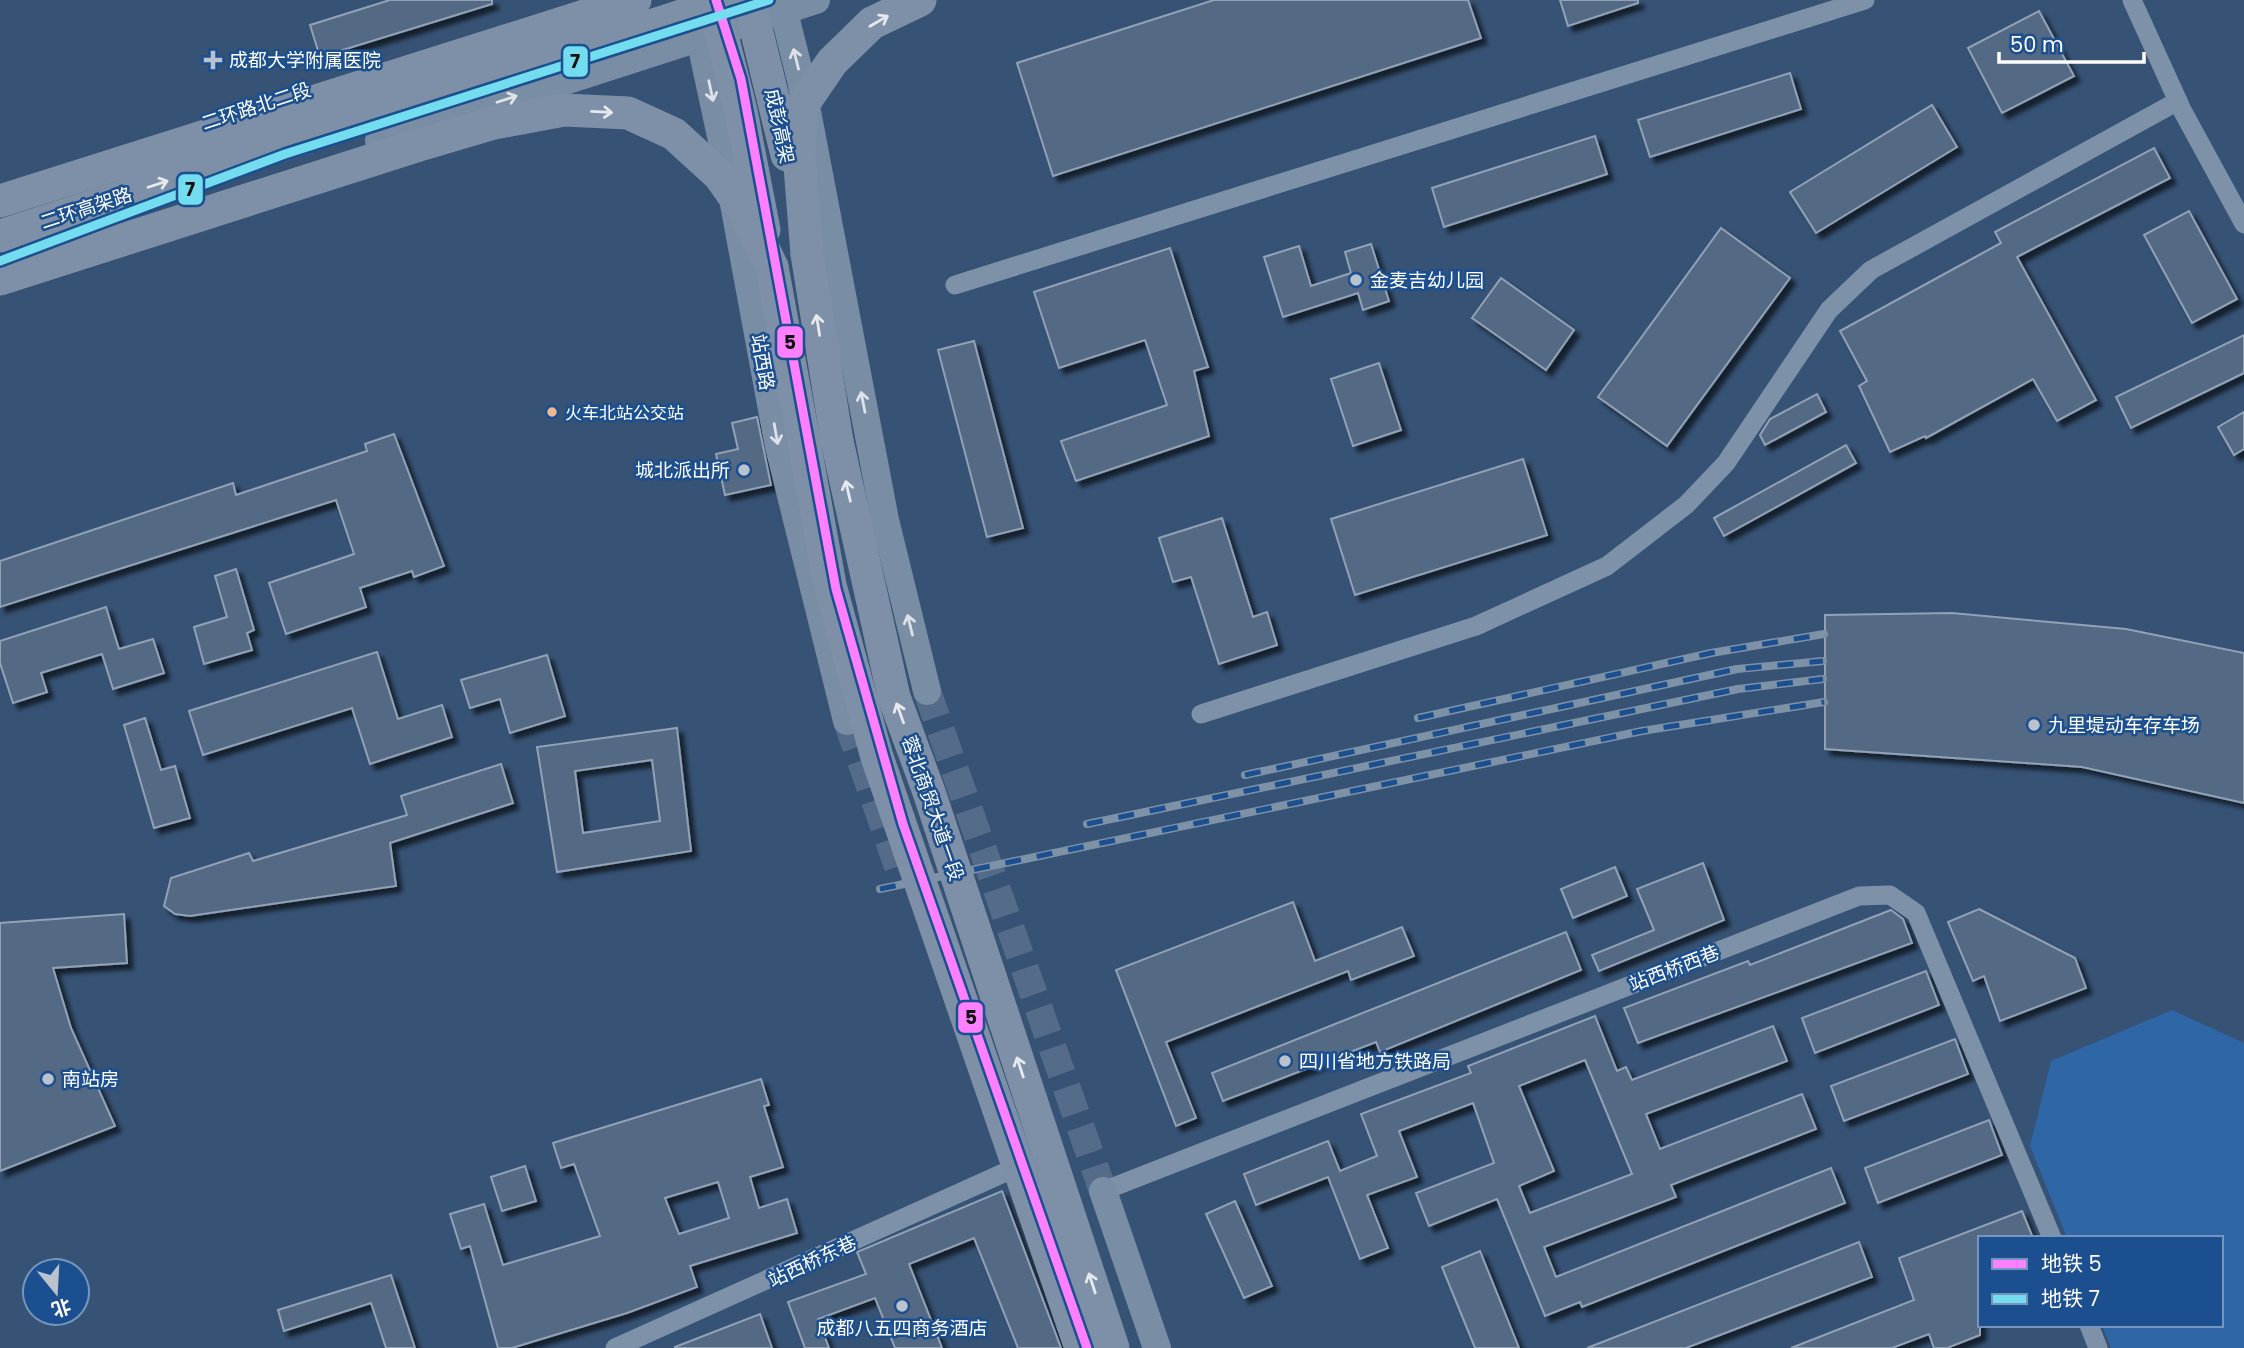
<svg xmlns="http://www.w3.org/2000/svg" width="2244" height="1348" font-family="Poppins,'Noto Sans SC',sans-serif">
<defs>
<filter id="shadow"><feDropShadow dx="5.5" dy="5.5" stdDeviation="2" flood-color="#0009"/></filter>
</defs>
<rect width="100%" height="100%" fill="#365274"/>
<!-- green -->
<path fill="#2f66a5" d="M 2172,1010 L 2244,1043 L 2244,1348 L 2111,1348 L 2102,1325 L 2221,1325 L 2221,1238 L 2067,1238 L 2030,1146 L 2051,1061 Z"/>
<!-- building -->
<g fill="#526984" stroke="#92a2b6" stroke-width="2" fill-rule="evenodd" filter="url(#shadow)">
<path d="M 390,0 L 492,0 L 492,4 L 320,57 L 310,25 Z"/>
<path d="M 1214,0 L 1468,0 L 1481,38 L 1053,176 L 1017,63 Z"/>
<path d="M 1560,0 L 1638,0 L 1638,3 L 1568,26 Z"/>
<path d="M 2039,11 L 2074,76 L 2002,113 L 1968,48 Z"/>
<path d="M 1790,73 L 1801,109 L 1650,157 L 1638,120 Z"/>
<path d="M 1932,105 L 1957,147 L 1816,233 L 1790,192 Z"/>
<path d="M 1595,136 L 1607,174 L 1444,227 L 1432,188 Z"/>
<path d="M 2154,148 L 2170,178 L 2017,257 L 2096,400 L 2057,421 L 2033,379 L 1926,438 L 1925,436 L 1890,452 L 1859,386 L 1867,381 L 1840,331 L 2001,243 L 1995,232 Z"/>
<path d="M 2189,211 L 2237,299 L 2192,323 L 2144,235 Z"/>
<path d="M 1721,228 L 1790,278 L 1667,446 L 1598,397 Z"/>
<path d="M 1371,244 L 1389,301 L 1363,310 L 1358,293 L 1283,317 L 1264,257 L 1299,246 L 1311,286 L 1351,273 L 1345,252 Z"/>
<path d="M 1170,248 L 1208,367 L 1194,371 L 1209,436 L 1076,481 L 1061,441 L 1167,405 L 1145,340 L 1059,368 L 1034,292 Z"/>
<path d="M 1501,278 L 1574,330 L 1546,370 L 1472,318 Z"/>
<path d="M 2244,335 L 2244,373 L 2131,428 L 2116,397 Z"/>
<path d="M 974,341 L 1023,528 L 987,537 L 938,350 Z"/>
<path d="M 1379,363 L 1401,430 L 1353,446 L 1331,379 Z"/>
<path d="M 1817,394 L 1826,412 L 1765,445 L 1760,435 L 1770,419 Z"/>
<path d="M 2244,412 L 2244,449 L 2234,455 L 2218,427 Z"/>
<path d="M 757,417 L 771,485 L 725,495 L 716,454 L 738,449 L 732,423 Z"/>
<path d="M 394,434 L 444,566 L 414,577 L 412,571 L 360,588 L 366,607 L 286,634 L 269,583 L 354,554 L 336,500 L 0,607 L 0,561 L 233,483 L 236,495 L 367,451 L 365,444 Z"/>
<path d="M 1846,445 L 1856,463 L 1724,536 L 1714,518 Z"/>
<path d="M 1523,459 L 1547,535 L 1355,595 L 1331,519 Z"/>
<path d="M 1222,518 L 1253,617 L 1267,612 L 1277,645 L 1219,664 L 1191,577 L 1173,582 L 1159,538 Z"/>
<path d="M 236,569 L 254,630 L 247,633 L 252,650 L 204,664 L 194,627 L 227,617 L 215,576 Z"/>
<path d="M 106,607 L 119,649 L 153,639 L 164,673 L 113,689 L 102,654 L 41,673 L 47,692 L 13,703 L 0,663 L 0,641 Z"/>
<path d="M 1952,613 L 2126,629 L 2244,653 L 2244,803 L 2082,767 L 1825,749 L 1825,615 Z"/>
<path d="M 377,652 L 398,719 L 442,705 L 452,737 L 370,764 L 352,708 L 203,755 L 189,711 Z"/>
<path d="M 547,655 L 565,716 L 510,733 L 500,699 L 470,708 L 461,680 Z"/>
<path d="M 145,718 L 161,770 L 175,766 L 190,818 L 154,828 L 124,725 Z"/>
<path d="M 677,728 L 691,851 L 557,872 L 537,747 ZM 652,760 L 660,821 L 583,833 L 575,771 Z"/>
<path d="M 501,764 L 513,803 L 390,843 L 396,886 L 190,916 L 175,914 L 164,906 L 171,878 L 249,853 L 253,861 L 407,815 L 401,796 Z"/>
<path d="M 1703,863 L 1724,920 L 1599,971 L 1592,955 L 1654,930 L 1637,889 Z"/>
<path d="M 1615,867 L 1627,896 L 1573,918 L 1561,889 Z"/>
<path d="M 1293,902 L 1315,961 L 1402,927 L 1414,956 L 1351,980 L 1348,971 L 1166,1042 L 1196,1118 L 1176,1126 L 1116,970 Z"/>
<path d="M 1979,909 L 2075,958 L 2086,988 L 2000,1021 L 1984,976 L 1973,981 L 1948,922 Z"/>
<path d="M 1891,910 L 1903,919 L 1912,943 L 1638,1043 L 1624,1008 L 1748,961 L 1750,965 Z"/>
<path d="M 124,914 L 127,963 L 53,968 L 71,1028 L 115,1126 L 0,1171 L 0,923 Z"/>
<path d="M 1566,932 L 1581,970 L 1380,1052 L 1376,1042 L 1223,1101 L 1212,1073 Z"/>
<path d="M 1926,971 L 1939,1005 L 1815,1053 L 1802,1018 Z"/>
<path d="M 1595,1016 L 1617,1071 L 1626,1067 L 1632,1080 L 1773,1026 L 1787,1061 L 1646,1114 L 1660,1149 L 1802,1094 L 1816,1129 L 1671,1185 L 1676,1197 L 1544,1247 L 1556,1277 L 1831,1168 L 1845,1203 L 1582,1307 L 1580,1302 L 1545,1316 L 1497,1199 L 1429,1226 L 1416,1193 L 1494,1163 L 1473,1103 L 1399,1131 L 1417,1177 L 1367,1195 L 1388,1248 L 1360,1259 L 1328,1177 L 1256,1205 L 1244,1174 L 1328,1141 L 1340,1171 L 1377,1156 L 1361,1114 L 1471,1073 L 1468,1066 ZM 1585,1060 L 1632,1174 L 1530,1213 L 1519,1186 L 1554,1171 L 1519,1086 Z"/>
<path d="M 1955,1039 L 1968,1074 L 1844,1121 L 1831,1086 Z"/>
<path d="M 761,1079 L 769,1105 L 764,1106 L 783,1167 L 750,1177 L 759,1208 L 787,1199 L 797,1233 L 690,1266 L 697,1287 L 627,1313 L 512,1348 L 498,1348 L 470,1246 L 461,1249 L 450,1214 L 484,1204 L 503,1265 L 600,1236 L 574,1164 L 561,1168 L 553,1143 ZM 718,1182 L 729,1218 L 679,1234 L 665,1198 Z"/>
<path d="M 1989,1120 L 2002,1155 L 1878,1203 L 1865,1168 Z"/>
<path d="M 525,1166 L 536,1201 L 502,1211 L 491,1177 Z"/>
<path d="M 1002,1191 L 1061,1348 L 1018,1348 L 974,1238 L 909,1264 L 942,1348 L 895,1348 L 875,1298 L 818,1319 L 829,1348 L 805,1348 L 788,1302 L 866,1274 L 857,1252 Z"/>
<path d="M 1235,1201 L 1272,1286 L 1244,1298 L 1206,1214 Z"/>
<path d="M 2022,1211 L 2033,1238 L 1980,1238 L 1980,1335 L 1947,1348 L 1934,1348 L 1929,1334 L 1892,1348 L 1791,1348 L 1914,1300 L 1899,1258 Z"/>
<path d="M 1859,1242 L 1872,1277 L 1686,1348 L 1587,1348 Z"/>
<path d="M 1480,1251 L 1519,1348 L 1475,1348 L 1442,1267 Z"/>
<path d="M 391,1275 L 415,1348 L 386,1348 L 371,1303 L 284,1331 L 278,1310 Z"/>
<path d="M 760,1314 L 772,1348 L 675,1348 L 675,1347 Z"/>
</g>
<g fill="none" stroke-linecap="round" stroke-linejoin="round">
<!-- secondary-tunnel -->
<g stroke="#546c89" stroke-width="28" stroke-dasharray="28 14" stroke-linecap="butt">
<path d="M 927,691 L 1103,1191"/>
<path d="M 847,721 L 905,886"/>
</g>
<!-- minor -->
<g stroke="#7d92a8" stroke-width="19">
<path d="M 2132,0 L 2182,110 L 2244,224"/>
<path d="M 955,285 L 1865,0"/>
<path d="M 1201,714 L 1476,626 L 1607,566 L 1686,505 L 1726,463 L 1829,310 L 1871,270 L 2178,101"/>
<path d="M 1103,1191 L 1859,896 L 1890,895 L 1916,913 L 2052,1238"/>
<path d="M 2089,1325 L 2098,1348"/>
<path d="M 615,1348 L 1008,1171"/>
</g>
<!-- secondary -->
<g stroke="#798da4" stroke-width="28">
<path d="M 781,0 L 801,80 L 885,520 L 927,691"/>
<path d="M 696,20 L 724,150 L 779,447 L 847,721"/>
<path d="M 379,141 L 816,0"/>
<path d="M 1103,1191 L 1157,1348"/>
</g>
<!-- trunk -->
<g stroke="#7e90a7" stroke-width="33">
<path d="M 0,201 L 635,0"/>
<path d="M 807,254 L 837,441"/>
<path d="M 772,267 L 803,436"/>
<path d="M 0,279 L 416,146"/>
</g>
<defs>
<g id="rail">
<path d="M 1418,718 L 1711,653 L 1824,634"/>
<path d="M 1245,775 L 1737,669 L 1823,661"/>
<path d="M 1087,824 L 1738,689 L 1823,679"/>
<path d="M 880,889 L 1642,731 L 1824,702"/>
</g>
</defs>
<!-- rail casing -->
<use href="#rail" stroke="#7e92a7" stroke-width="8"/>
<!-- rail -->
<use href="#rail" stroke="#1b4f8f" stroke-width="5" stroke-dasharray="16" stroke-linecap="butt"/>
<!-- trunk-bridge -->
<g stroke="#7e90a7" stroke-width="33">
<path d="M 713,0 L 741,111 L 764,230"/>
<path d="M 749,0 L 787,155"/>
<path d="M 416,146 L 494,123 L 564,110 L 628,113 L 674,134 L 719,175 L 746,213 L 772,267"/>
<path d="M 0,236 L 731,0"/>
<path d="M 807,254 L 799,154 L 802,106 L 832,62 L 872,23 L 920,0"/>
<path d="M 803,436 L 830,585 L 876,754 L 1081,1348"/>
<path d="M 837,441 L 894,697 L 929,792 L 1113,1348"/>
</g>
<defs>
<path id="metro-1" d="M 716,0 L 741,79 L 836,589 L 903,824 L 1087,1348"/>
<path id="metro-2" d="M 0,261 L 285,154 L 769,0"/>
</defs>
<!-- metro-1 casing -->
<use href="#metro-1" stroke="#1b4f8f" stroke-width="14"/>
<!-- metro-2 casing -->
<use href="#metro-2" stroke="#1b4f8f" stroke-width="14"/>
<!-- metro-1 -->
<use href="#metro-1" stroke="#ff80ff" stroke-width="9"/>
<!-- metro-2 -->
<use href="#metro-2" stroke="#73dcee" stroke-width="9"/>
</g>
<!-- one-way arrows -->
<defs><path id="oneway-shaft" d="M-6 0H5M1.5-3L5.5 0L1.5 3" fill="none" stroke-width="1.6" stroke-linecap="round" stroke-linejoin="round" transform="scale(1.75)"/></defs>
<g stroke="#e5e9ed">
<use href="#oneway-shaft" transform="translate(879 21) rotate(-30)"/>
<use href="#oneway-shaft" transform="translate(602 112) rotate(3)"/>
<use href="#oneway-shaft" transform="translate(158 184) rotate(-18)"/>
<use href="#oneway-shaft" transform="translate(818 325) rotate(-99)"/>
<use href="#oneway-shaft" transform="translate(848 491) rotate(-103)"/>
<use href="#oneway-shaft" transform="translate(900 713) rotate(-110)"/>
<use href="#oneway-shaft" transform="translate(1020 1067) rotate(-108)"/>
<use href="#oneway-shaft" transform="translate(1092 1283) rotate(-108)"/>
</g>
<g stroke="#dee2e8">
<use href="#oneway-shaft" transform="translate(796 59) rotate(-104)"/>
<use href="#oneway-shaft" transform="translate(711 91) rotate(78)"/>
<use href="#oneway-shaft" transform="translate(507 99) rotate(-18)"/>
<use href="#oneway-shaft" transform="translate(863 402) rotate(-101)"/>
<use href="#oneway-shaft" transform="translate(776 434) rotate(80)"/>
<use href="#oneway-shaft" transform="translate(910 625) rotate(-104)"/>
</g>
<!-- markers -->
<g fill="#b9c2ce" stroke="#1b4f8f" stroke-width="2.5">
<path d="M209.5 49.5h7v7h7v7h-7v7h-7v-7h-7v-7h7z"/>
<circle cx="1356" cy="280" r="7"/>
<circle cx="744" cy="470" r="7"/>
<circle cx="2034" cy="725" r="7"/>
<circle cx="1285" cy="1061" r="7"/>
<circle cx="48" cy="1079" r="7"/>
<circle cx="902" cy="1306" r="7"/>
</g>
<circle fill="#f1b78d" stroke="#1b4f8f" stroke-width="2.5" cx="552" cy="412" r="6"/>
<g text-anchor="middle" stroke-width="5" stroke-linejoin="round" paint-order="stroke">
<!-- bus labels -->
<g font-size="17" fill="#fff" stroke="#1b4f8f" text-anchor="start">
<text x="565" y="419">火车北站公交站</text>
</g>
<!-- poi labels -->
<g font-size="19" fill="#fff" stroke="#1b4f8f" text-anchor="start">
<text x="229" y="67">成都大学附属医院</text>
<text x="1370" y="287">金麦吉幼儿园</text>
<text x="730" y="477" text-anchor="end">城北派出所</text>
<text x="2048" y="732">九里堤动车存车场</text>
<text x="1299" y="1068">四川省地方铁路局</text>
<text x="62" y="1086">南站房</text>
<text x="902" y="1335" text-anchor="middle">成都八五四商务酒店</text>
</g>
<!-- street labels -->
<g font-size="19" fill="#fff" stroke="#1b4f8f">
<text transform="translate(256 106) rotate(-18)" y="7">二环路北二段</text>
<text transform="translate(780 126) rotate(78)" y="7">成彭高架</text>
<text transform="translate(86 208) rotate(-18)" y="7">二环高架路</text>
<text transform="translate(763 362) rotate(80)" y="7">站西路</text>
<text transform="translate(933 808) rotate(71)" y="7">蓉北商贸大道一段</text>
<text transform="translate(1674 968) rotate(-21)" y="7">站西桥西巷</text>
<text transform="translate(812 1261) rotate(-25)" y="7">站西桥东巷</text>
</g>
</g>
<g stroke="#1b4f8f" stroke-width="2.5">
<rect x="562" y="45" width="27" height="33" rx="7" fill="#73dcee"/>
<rect x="177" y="173" width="27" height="33" rx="7" fill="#73dcee"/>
<rect x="776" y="325" width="28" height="34" rx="7" fill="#ff80ff"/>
<rect x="957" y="1001" width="27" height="33" rx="7" fill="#ff80ff"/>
</g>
<g font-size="19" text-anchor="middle" font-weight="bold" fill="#111">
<text x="575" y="68">7</text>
<text x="190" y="196">7</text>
<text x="790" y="349">5</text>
<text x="971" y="1024">5</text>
</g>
<!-- legend -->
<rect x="1978" y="1236" width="245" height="91" fill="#1b4f8f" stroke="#7695bc" stroke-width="2"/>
<rect x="1992" y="1259" width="35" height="10" fill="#ff80ff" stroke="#7695bc" stroke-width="2"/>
<text x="2041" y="1271" font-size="21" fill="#ffffff">地铁 5</text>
<rect x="1992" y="1294" width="35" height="10" fill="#73dcee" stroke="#7695bc" stroke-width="2"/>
<text x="2041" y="1306" font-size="21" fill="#ffffff">地铁 7</text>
<!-- north arrow -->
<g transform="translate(56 1292) rotate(162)"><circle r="33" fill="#1b4f8f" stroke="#7695bc" stroke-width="2"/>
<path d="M0-5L12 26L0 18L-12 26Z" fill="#b9c2ce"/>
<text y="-10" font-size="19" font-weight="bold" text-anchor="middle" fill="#ffffff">北</text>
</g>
<!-- scale -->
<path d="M1999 52v10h145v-10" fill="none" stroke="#ffffff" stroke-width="3.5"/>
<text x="2010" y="52" font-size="21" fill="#ffffff" stroke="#1b4f8f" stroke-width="5" paint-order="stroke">50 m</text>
</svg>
